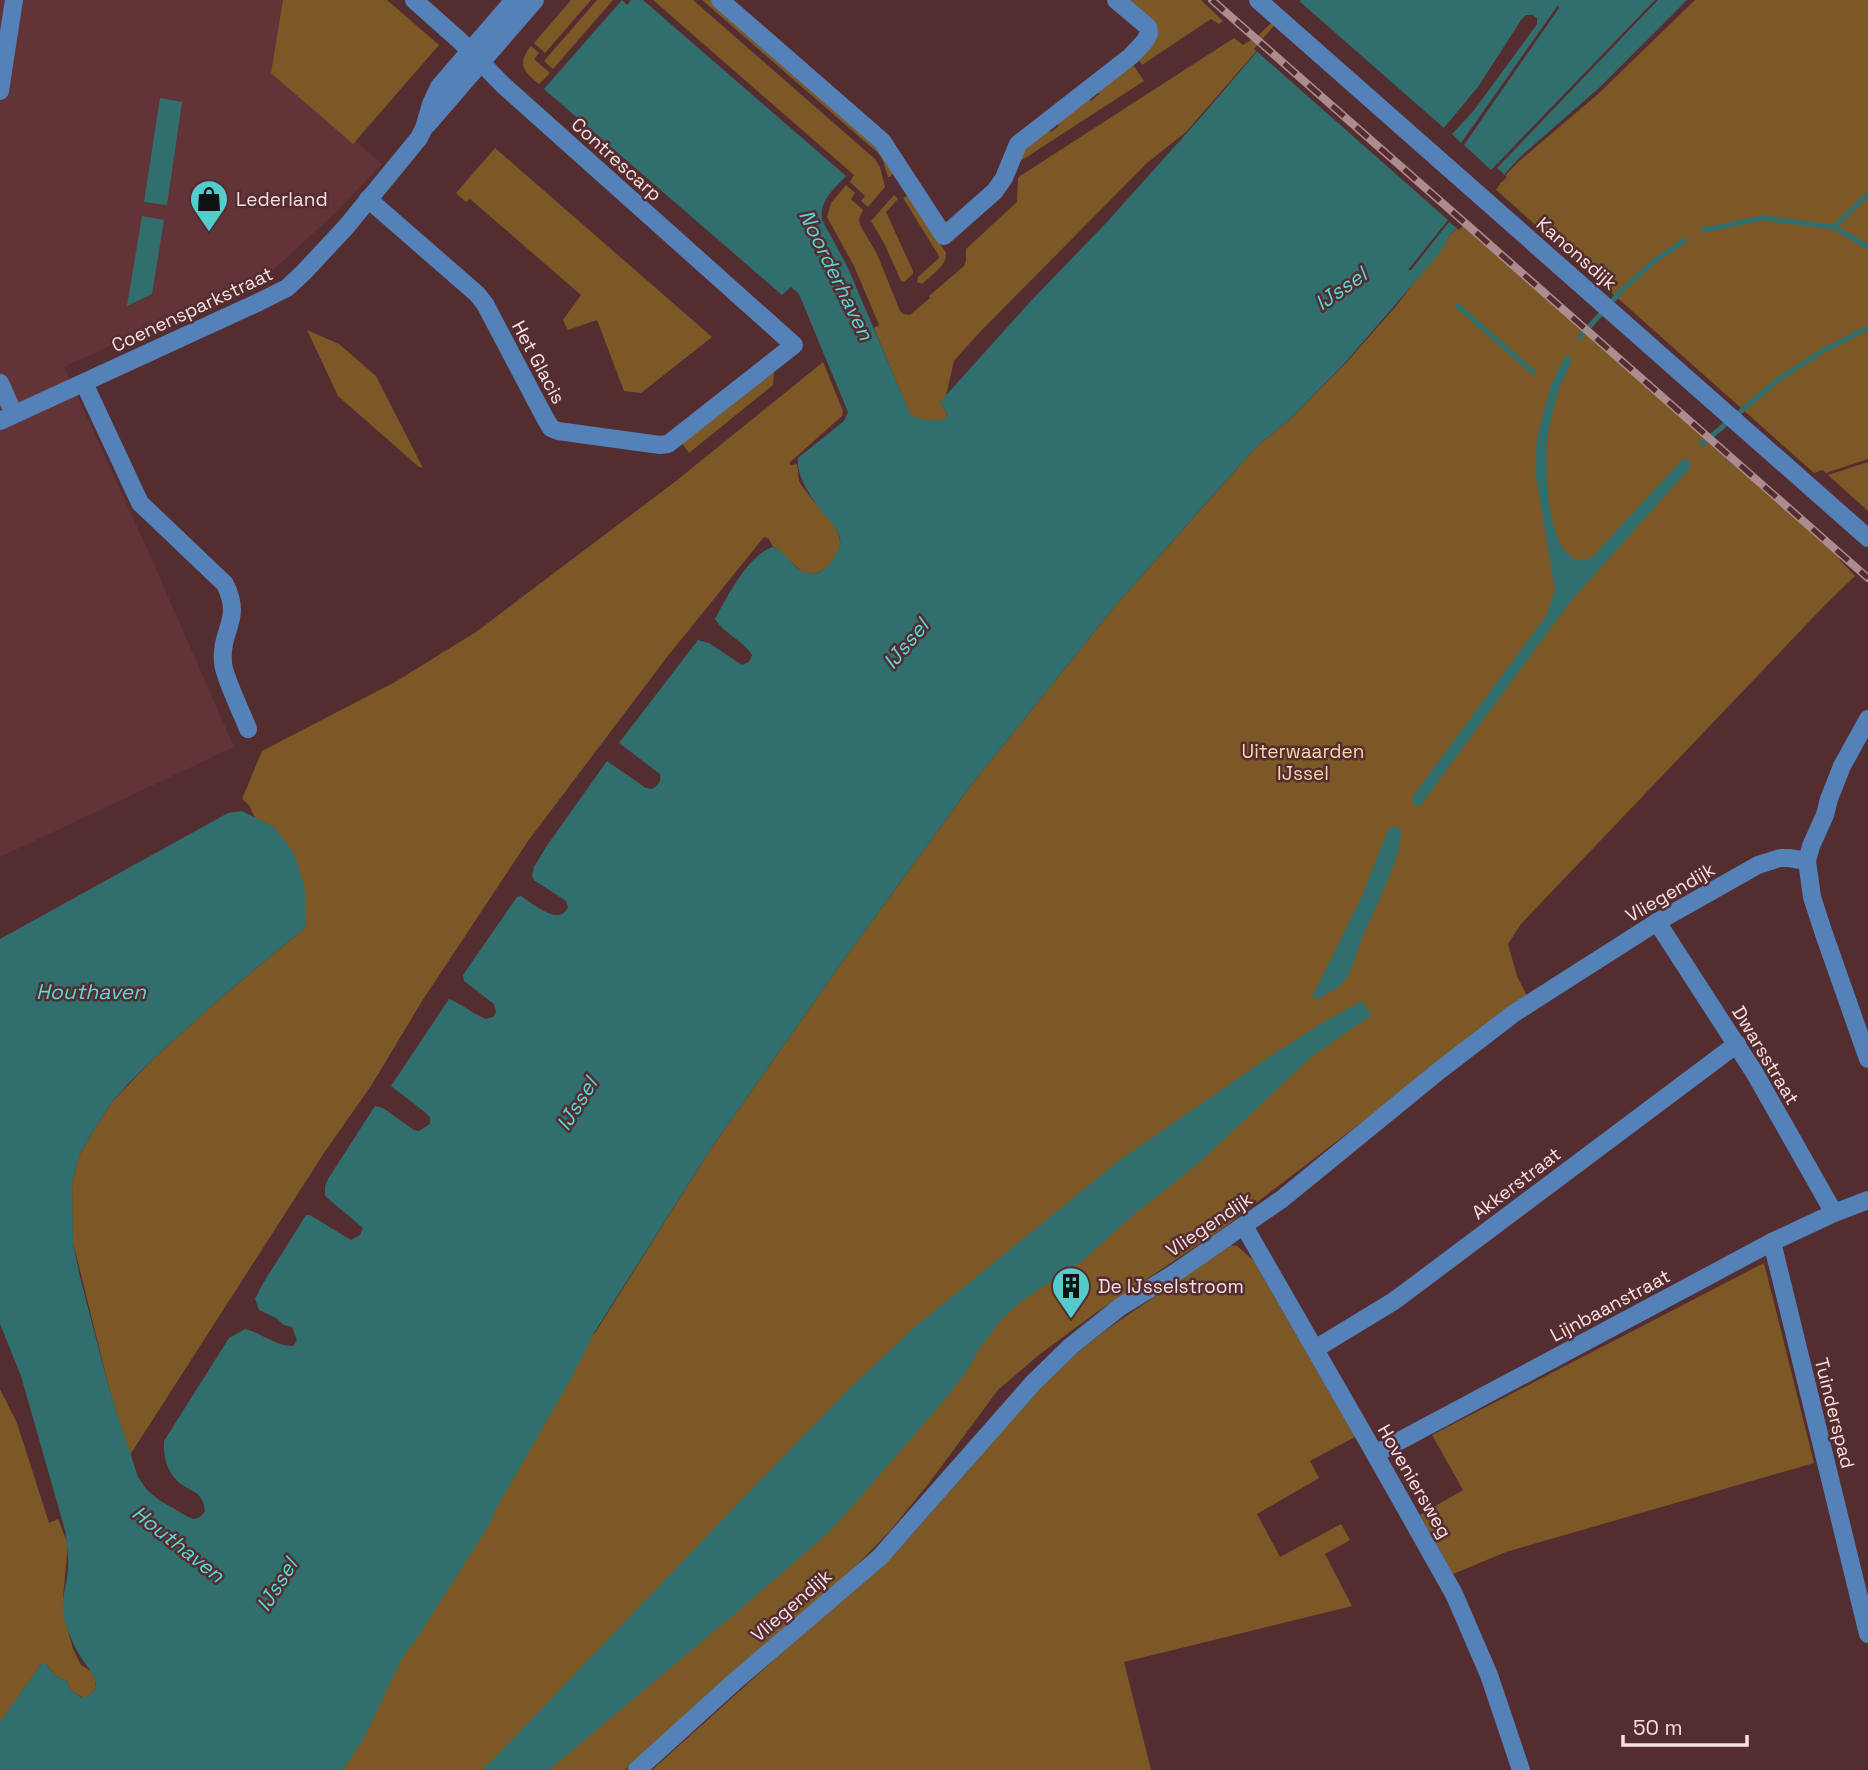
<svg xmlns="http://www.w3.org/2000/svg" width="1868" height="1770" font-family="'Space Grotesk',sans-serif">
<rect width="100%" height="100%" fill="#542d31"/>
<!-- built -->
<path fill="#623438" d="M 0,0 L 286,0 L 277,73 L 382,164 L 335,213 L 270,273 L 64,367 L 148,551 L 234,747 L 0,857 Z"/>
<!-- green -->
<g fill="#7b5825">
<path d="M 283,0 L 387,0 L 439,45 L 353,144 L 271,73 Z"/>
<path d="M 571,0 L 591,0 L 545,53 L 534,43 Z"/>
<path d="M 597,0 L 613,0 L 553,69 L 544,61 Z"/>
<path d="M 653,0 L 693,0 L 875,159 L 880,167 L 885,187 L 868,207 L 861,201 L 865,196 L 850,182 L 854,175 Z"/>
<path d="M 702,0 L 712,0 L 880,147 L 896,171 L 890,177 L 888,177 L 883,161 L 878,153 Z"/>
<path d="M 1125,0 L 1201,0 L 1223,21 L 1219,24 L 1211,19 L 1142,65 L 1137,57 L 1152,46 Z"/>
<path d="M 1695,0 L 1868,0 L 1868,459 L 1826,473 L 1823,470 L 1814,473 L 1494,188 L 1517,163 L 1597,95 Z"/>
<path d="M 1278,16 L 1285,21 L 1253,55 L 1186,132 L 1147,163 L 977,335 L 954,361 L 946,396 L 940,402 L 947,413 L 946,418 C 935,425 923,419 911,417 L 874,328 L 879,325 L 854,266 L 827,217 L 831,203 L 846,185 L 855,193 L 851,199 L 863,210 L 859,219 L 860,225 L 877,254 L 900,311 L 903,314 L 910,315 L 930,298 L 929,296 L 964,266 L 966,261 L 966,249 L 1017,202 L 1018,178 L 1020,176 L 1234,38 L 1243,45 L 1259,35 Z"/>
<path d="M 531,46 L 539,53 L 534,59 L 550,73 L 539,84 C 524,72 516,64 531,46 Z"/>
<path d="M 1132,63 L 1144,81 L 1019,162 L 1022,150 L 1047,129 L 1051,132 L 1059,126 L 1056,122 L 1087,97 L 1091,101 L 1099,94 L 1097,90 Z"/>
<path d="M 495,148 L 712,337 L 641,393 L 624,391 L 597,320 L 568,330 L 563,320 L 581,295 L 470,199 L 466,202 L 456,193 Z"/>
<path d="M 894,195 L 898,199 L 886,212 L 913,271 L 913,274 L 904,282 L 901,281 L 885,245 L 871,221 Z"/>
<path d="M 908,195 L 946,253 C 947,266 931,275 922,284 L 917,282 L 918,277 L 939,258 L 939,256 L 903,198 Z"/>
<path d="M 1466,218 L 1844,553 L 1839,559 L 1855,576 L 1824,606 L 1521,924 L 1508,944 L 1517,976 L 1527,996 L 1222,1229 L 1097,1312 L 1040,1354 L 998,1390 L 929,1483 L 890,1531 L 840,1582 L 625,1770 L 291,1770 L 552,1357 L 595,1333 L 710,1150 L 843,961 L 972,784 L 1115,606 L 1257,446 L 1288,421 L 1345,364 L 1397,305 L 1450,235 Z"/>
<path d="M 307,330 L 339,344 L 376,376 L 423,468 L 419,467 L 338,396 Z"/>
<path d="M 823,362 L 843,411 L 842,416 L 789,463 L 791,465 L 797,464 C 798,469 798,476 799,481 C 801,485 805,490 808,494 C 825,517 858,538 828,566 C 821,573 813,575 803,573 L 777,549 L 773,547 L 769,539 L 764,537 L 667,657 L 528,841 L 422,1001 L 371,1086 L 324,1153 L 130,1455 L 110,1392 L 73,1242 L 72,1183 L 79,1156 L 95,1128 L 112,1102 L 154,1058 L 224,995 L 306,927 L 274,827 L 255,818 L 249,805 L 242,799 L 262,751 L 395,682 L 476,632 L 676,481 Z"/>
<path d="M 774,371 L 773,385 L 689,453 L 681,442 Z"/>
<path d="M 1868,462 L 1868,511 L 1828,475 Z"/>
<path d="M 1230,1245 L 1237,1246 L 1253,1260 L 1355,1437 L 1310,1461 L 1319,1478 L 1257,1514 L 1280,1557 L 1341,1524 L 1350,1540 L 1325,1554 L 1352,1606 L 1124,1662 L 1151,1770 L 652,1770 L 907,1540 L 964,1475 L 1023,1406 L 1068,1360 L 1106,1330 Z"/>
<path d="M 1764,1263 L 1814,1463 L 1506,1552 L 1453,1574 L 1420,1515 L 1463,1490 L 1432,1435 Z"/>
<path d="M 0,1389 L 17,1423 L 49,1523 L 58,1519 L 68,1544 L 63,1598 L 64,1616 L 73,1649 L 81,1665 L 94,1673 L 96,1688 L 90,1695 L 83,1698 L 69,1689 L 67,1681 L 56,1676 L 46,1664 L 41,1664 L 0,1723 Z"/>
</g>
<!-- water -->
<g fill="#316f6e" fill-rule="evenodd">
<path d="M 622,0 L 627,5 L 631,0 L 643,0 L 846,176 C 834,189 819,201 822,220 L 848,268 L 911,416 C 923,419 934,424 946,418 L 947,413 L 940,402 L 1029,303 L 1107,222 L 1202,116 L 1301,0 L 1687,0 L 1600,87 L 1520,157 L 1450,235 L 1439,254 L 1344,364 L 1288,421 L 1257,446 L 1208,501 L 1115,606 L 972,784 L 843,961 L 710,1150 L 594,1333 L 573,1375 L 496,1509 L 489,1525 L 419,1635 L 402,1658 L 364,1738 L 343,1770 L 0,1770 L 0,1722 L 41,1664 L 46,1664 L 56,1676 L 67,1681 L 69,1689 L 82,1698 L 90,1695 L 96,1688 C 96,1674 89,1670 82,1659 C 74,1647 68,1632 64,1618 C 60,1601 67,1586 68,1569 C 69,1556 67,1543 65,1530 L 21,1376 L 0,1324 L 0,939 L 228,813 L 242,811 L 274,827 L 294,853 L 305,889 L 306,927 L 224,995 L 154,1058 L 128,1084 L 112,1102 L 95,1128 L 79,1156 L 72,1183 L 73,1242 L 80,1277 L 110,1392 L 138,1477 L 147,1490 L 159,1500 L 188,1517 L 194,1519 L 200,1517 L 205,1511 C 204,1507 204,1503 202,1500 C 198,1492 190,1490 184,1486 C 168,1476 163,1458 164,1441 L 229,1338 L 245,1329 C 261,1333 278,1347 293,1346 L 297,1340 L 292,1327 L 284,1325 L 276,1318 L 259,1310 L 255,1299 L 262,1285 L 306,1215 L 310,1215 L 351,1240 L 360,1235 L 363,1228 L 325,1196 L 325,1186 L 328,1179 L 375,1106 L 383,1108 L 414,1130 L 419,1131 L 430,1124 L 430,1118 L 426,1113 L 391,1086 L 449,999 C 462,1004 473,1014 486,1019 L 493,1017 L 496,1012 L 494,1004 L 464,981 L 463,975 L 517,897 L 521,896 C 533,904 560,927 568,907 L 566,901 L 534,880 L 532,876 L 534,867 L 546,847 L 607,761 L 646,788 L 652,789 C 659,785 661,782 660,774 L 619,743 L 698,640 L 709,643 L 742,665 L 749,662 L 752,655 C 743,640 724,634 715,619 C 727,597 748,555 773,547 C 789,553 792,570 807,573 C 816,576 825,570 830,563 C 852,537 834,528 819,508 C 809,494 796,475 798,458 L 844,421 L 848,412 L 799,294 L 791,287 L 782,295 L 544,89 ZM 1526,15 L 1532,15 L 1537,18 L 1537,24 L 1474,110 L 1450,136 L 1442,137 L 1441,132 L 1478,87 Z"/>
<path d="M 160,98 L 182,102 L 167,205 L 144,202 Z"/>
<path d="M 142,216 L 164,220 L 152,294 L 127,306 Z"/>
<path d="M 1566,355 L 1571,357 C 1571,370 1561,380 1558,392 C 1554,405 1551,420 1548,434 C 1544,458 1545,561 1582,560 C 1585,560 1589,558 1592,557 L 1683,459 L 1688,460 L 1690,463 L 1690,468 L 1570,602 L 1420,806 L 1417,806 L 1412,802 L 1413,796 L 1546,616 L 1555,590 L 1535,471 L 1537,437 L 1551,385 Z"/>
<path d="M 1393,826 L 1400,829 C 1407,848 1369,920 1361,941 C 1356,952 1354,965 1348,976 C 1342,987 1328,993 1318,999 L 1314,999 L 1314,993 L 1362,896 L 1388,830 Z"/>
<path d="M 1362,1001 L 1372,1015 L 1311,1057 L 1200,1162 L 1133,1215 L 1085,1259 L 1023,1300 L 1001,1320 L 979,1349 L 968,1369 L 947,1397 L 850,1509 L 829,1532 L 738,1611 L 549,1770 L 483,1770 L 750,1491 L 846,1392 L 916,1326 L 1120,1160 L 1263,1061 L 1322,1023 Z"/>
</g>
<!-- pier -->
<path fill="#542d31" fill-rule="evenodd" d="M 1296,0 L 1298,0 L 1444,128 L 1478,87 L 1521,20 L 1526,15 L 1532,15 L 1537,18 L 1537,24 L 1474,110 L 1452,134 L 1461,143 L 1558,5 L 1559,8 L 1464,145 L 1491,170 L 1655,0 L 1658,0 L 1497,168 L 1507,177 L 1502,182 L 1501,182 L 1499,186 L 1459,230 L 1449,222 L 1411,270 L 1408,270 L 1448,220 L 1254,49 ZM 1528,18 L 1531,18 L 1533,22 L 1471,108 L 1445,135 L 1445,133 L 1480,89 Z"/>
<g fill="none" stroke-linecap="round" stroke-linejoin="round">
<!-- stream -->
<g stroke="#316f6e" stroke-width="5">
<path d="M 1834,227 L 1868,194"/>
<path d="M 1703,230 L 1763,218 L 1834,227 L 1868,247"/>
<path d="M 1458,306 L 1533,372"/>
<path d="M 1580,337 L 1623,289 L 1653,262 L 1685,240"/>
<path d="M 1702,444 L 1779,379 L 1824,350 L 1868,328"/>
</g>
<!-- minor -->
<g stroke="#5481b8" stroke-width="18">
<path d="M 720,0 L 882,141 L 944,236 L 995,191 L 1004,178 L 1018,144 L 1131,56 L 1145,41 L 1149,33 L 1148,27 L 1116,0"/>
<path d="M 1258,0 L 1868,538"/>
<path d="M 0,91 L 14,0"/>
<path d="M 427,125 L 535,0"/>
<path d="M 368,199 L 477,294 L 485,304 L 545,418 L 551,428 L 558,431 L 660,445 L 668,444 L 794,345 L 503,85 L 459,40 L 414,0"/>
<path d="M 0,383 L 14,414"/>
<path d="M 84,383 L 140,503 L 225,584 C 243,621 220,628 223,663 C 224,677 242,713 248,729"/>
<path d="M 0,421 L 259,302 L 287,288 L 304,272 L 346,227 L 419,138 L 424,128 L 431,104 L 439,87 L 514,0"/>
<path d="M 1868,719 L 1842,766 L 1829,799 L 1825,815 L 1811,846 L 1807,861 L 1812,897 L 1824,934 L 1868,1059"/>
<path d="M 1657,922 L 1754,1072 L 1834,1213"/>
<path d="M 1244,1226 L 1375,1454 L 1454,1594 L 1489,1675 L 1521,1770"/>
<path d="M 1772,1242 L 1868,1634"/>
<path d="M 1315,1349 L 1394,1301 L 1737,1044"/>
<path d="M 1375,1454 L 1772,1242 L 1834,1213 L 1868,1200"/>
<path d="M 637,1770 L 734,1682 L 880,1557 L 1033,1383 L 1071,1346 L 1120,1307 L 1175,1273 L 1282,1199 L 1440,1070 L 1513,1014 L 1541,996 L 1657,922 L 1758,865 L 1780,858 L 1789,858 L 1807,861"/>
</g>
<defs>
<path id="rail" d="M 1212,0 L 1868,578"/>
</defs>
<!-- rail casing -->
<use href="#rail" stroke="#ac8c8f" stroke-width="8"/>
<!-- rail -->
<use href="#rail" stroke="#542d31" stroke-width="5" stroke-dasharray="16" stroke-linecap="butt"/>
</g>
<!-- icons -->
<defs>
<symbol id="shop-pin" viewBox="-11 -11 22 30"><path d="M0 17L-7.5 6A9.5 9.5 0 1 1 7.5 6Z" fill="#52cdcc" stroke="#542d31"/><path d="M-5-2.5h2.3a2.7 3.5 0 0 1 5.4 0H5L5.5 6h-11ZM-1.5-2.5h3a1.5 2.3 0 0 0-3 0Z" fill="#111"/></symbol>
<symbol id="building-pin" viewBox="-11 -11 22 30"><path d="M0 17L-7.5 6A9.5 9.5 0 1 1 7.5 6Z" fill="#52cdcc" stroke="#542d31"/><path d="M-4-6H4V6H1V3H-1V6H-4ZM-2.5-4.3h1.7v1.8h-1.7ZM.8-4.3h1.7v1.8H.8ZM-2.5-1h1.7V.8h-1.7ZM.8-1h1.7V.8H.8Z" fill="#111"/></symbol>
</defs>
<g fill-rule="evenodd">
<use href="#shop-pin" x="187" y="177" width="44" height="60"/>
<use href="#building-pin" x="1049" y="1264" width="44" height="60"/>
</g>
<g text-anchor="middle" stroke-width="5" stroke-linejoin="round" paint-order="stroke">
<!-- street labels -->
<g font-size="19" fill="#fae0e2" stroke="#542d31">
<text transform="translate(617 159) rotate(42)" y="7">Contrescarp</text>
<text transform="translate(1577 253) rotate(41)" y="7">Kanonsdijk</text>
<text transform="translate(192 309) rotate(-25)" y="7">Coenensparkstraat</text>
<text transform="translate(539 362) rotate(62)" y="7">Het Glacis</text>
<text transform="translate(1670 892) rotate(-30)" y="7">Vliegendijk</text>
<text transform="translate(1766 1055) rotate(59)" y="7">Dwarsstraat</text>
<text transform="translate(1516 1183) rotate(-37)" y="7">Akkerstraat</text>
<text transform="translate(1209 1224) rotate(-34)" y="7">Vliegendijk</text>
<text transform="translate(1610 1305) rotate(-28)" y="7">Lijnbaanstraat</text>
<text transform="translate(1835 1413) rotate(76)" y="7">Tuinderspad</text>
<text transform="translate(1415 1481) rotate(60)" y="7">Hoveniersweg</text>
<text transform="translate(791 1605) rotate(-41)" y="7">Vliegendijk</text>
</g>
<!-- poi labels -->
<g font-size="19" fill="#fae0e2" stroke="#542d31" text-anchor="start">
<text x="236" y="206">Lederland</text>
<text x="1098" y="1293">De IJsselstroom</text>
</g>
<!-- park labels -->
<g font-size="19" fill="#fdd8a7" stroke="#542d31">
<text x="1303" y="758">Uiterwaarden<tspan x="1303" dy="22">IJssel</tspan></text>
</g>
<!-- water labels -->
<g font-size="21" font-style="italic" fill="#56d9d7" stroke="#542d31">
<text transform="translate(836 275) rotate(64)" y="7">Noorderhaven</text>
<text transform="translate(1341 289) rotate(-35)" y="7">IJssel</text>
<text transform="translate(906 644) rotate(-50)" y="7">IJssel</text>
<text x="91" y="999">Houthaven</text>
<text transform="translate(577 1104) rotate(-58)" y="7">IJssel</text>
<text transform="translate(178 1544) rotate(38)" y="7">Houthaven</text>
<text transform="translate(277 1585) rotate(-58)" y="7">IJssel</text>
</g>
</g>
<!-- scale -->
<path d="M1623 1735v10h124v-10" fill="none" stroke="#fae0e2" stroke-width="3.5"/>
<text x="1633" y="1735" font-size="21" fill="#fae0e2" stroke="#542d31" stroke-width="5" paint-order="stroke">50 m</text>
</svg>
